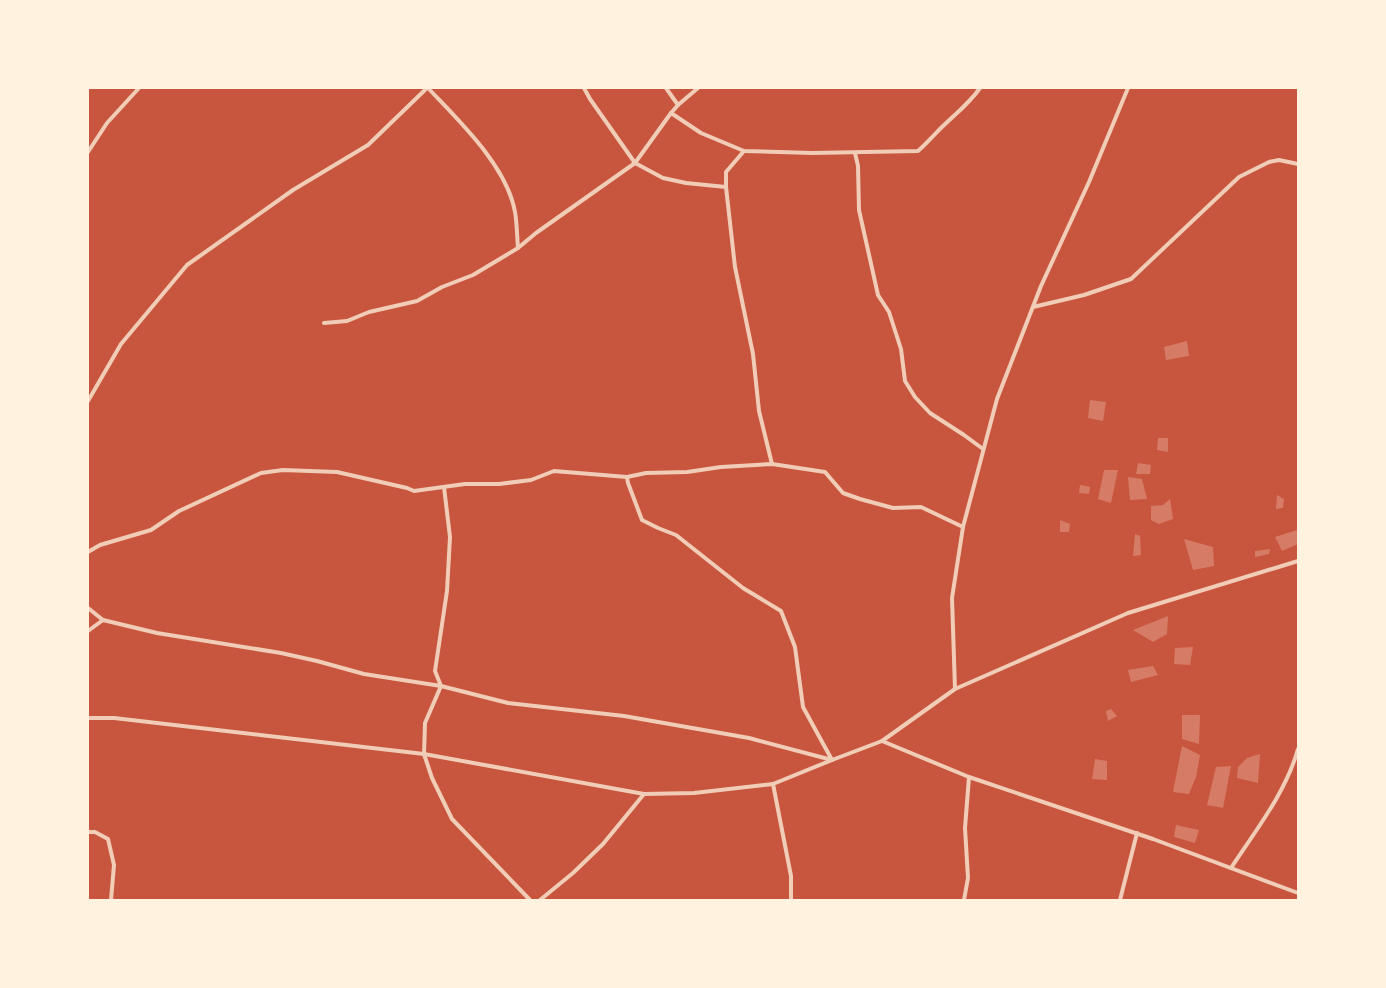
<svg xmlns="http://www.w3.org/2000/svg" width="1386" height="988" font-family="Spectral,serif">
<rect width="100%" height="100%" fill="#c8553d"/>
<!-- building -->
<g fill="#d67c66">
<path d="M 1187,341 L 1189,356 L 1166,360 L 1164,347 Z"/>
<path d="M 1090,400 L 1106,402 L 1103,421 L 1088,418 Z"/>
<path d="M 1158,438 L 1168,438 L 1168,452 L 1157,450 Z"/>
<path d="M 1138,463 L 1151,465 L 1150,474 L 1136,474 Z"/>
<path d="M 1104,470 L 1118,470 L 1111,503 L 1098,499 Z"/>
<path d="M 1128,477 L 1142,479 L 1147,499 L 1130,500 Z"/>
<path d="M 1080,485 L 1090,487 L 1089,494 L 1079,493 Z"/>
<path d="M 1277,495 L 1284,499 L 1283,508 L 1276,509 Z"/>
<path d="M 1170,499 L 1173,519 L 1159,524 L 1151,520 L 1151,506 L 1163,505 Z"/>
<path d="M 1060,520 L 1070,524 L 1069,532 L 1060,532 Z"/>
<path d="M 1297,530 L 1298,544 L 1282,551 L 1275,537 Z"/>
<path d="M 1135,534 L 1140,536 L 1141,555 L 1133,556 Z"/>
<path d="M 1184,539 L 1213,547 L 1214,566 L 1193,570 Z"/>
<path d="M 1270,549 L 1269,554 L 1255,557 L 1255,551 Z"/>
<path d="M 1168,616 L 1167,634 L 1153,642 L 1133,630 Z"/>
<path d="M 1193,647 L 1190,665 L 1174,664 L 1175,648 Z"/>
<path d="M 1153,666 L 1158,675 L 1131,682 L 1128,670 Z"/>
<path d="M 1111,709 L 1117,716 L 1108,721 L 1106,711 Z"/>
<path d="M 1182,715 L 1200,715 L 1199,744 L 1182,739 Z"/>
<path d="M 1182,746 L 1200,755 L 1196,777 L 1189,794 L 1173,792 Z"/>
<path d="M 1260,754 L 1258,783 L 1237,778 L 1238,767 L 1247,758 Z"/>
<path d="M 1095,759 L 1107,761 L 1107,780 L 1092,779 Z"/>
<path d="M 1231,766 L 1223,808 L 1207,805 L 1216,767 Z"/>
<path d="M 1176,825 L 1199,830 L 1195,843 L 1174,837 Z"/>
</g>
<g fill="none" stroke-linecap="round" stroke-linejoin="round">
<!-- minor -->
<g stroke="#f1ccb7" stroke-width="4">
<path d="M 428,88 C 459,121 507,166 515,212 C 517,223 517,236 518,248"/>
<path d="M 584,88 L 590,99 L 635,163 L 663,178 L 686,183 L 726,187"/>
<path d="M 666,88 L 678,105"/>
<path d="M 671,113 L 701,133 L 744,151 L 812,153 L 918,151 C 926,144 933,136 940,129 C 954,115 969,104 980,88"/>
<path d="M 744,151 L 726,172 L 726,187 L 735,267 L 753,354 L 759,411 L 772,464"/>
<path d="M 88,152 L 107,123 L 139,88"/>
<path d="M 855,153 L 858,166 L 859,210 L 878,295 L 889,312 L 901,349 L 905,381 L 915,397 L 930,413 L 964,435 L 983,449"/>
<path d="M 1033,307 L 1084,295 L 1131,279 L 1239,177 L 1269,162 L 1279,160 L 1298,164"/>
<path d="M 324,323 L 347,321 L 369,312 L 417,301 L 442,287 L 473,275 L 518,248 L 536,233 L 635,163 L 671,113 L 678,105 L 698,88"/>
<path d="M 88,401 L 121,344 L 187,265 L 293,190 L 368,145 L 427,88"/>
<path d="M 444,487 L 450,537 L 447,591 L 435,671 L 441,686 L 425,723 L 424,754 L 432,778 L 452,819 L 530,900"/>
<path d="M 88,552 L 100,545 L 151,530 L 179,511 L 261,473 L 283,470 L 337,472 L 407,488 L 414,491 L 465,484 L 499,484 L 531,480 L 554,471 L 627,477 L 646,473 L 687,472 L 721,467 L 772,464 L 825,472 L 843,493 L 860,499 L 893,508 L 921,507 L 963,527"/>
<path d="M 88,608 L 103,620 L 157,633 L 281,653 L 317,661 L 364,674 L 441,686 L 508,703 L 624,716 L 749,738 L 832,760 L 803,707 L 795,647 L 781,611 L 743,588 L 676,535 L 658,528 L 642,520 L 628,483 L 627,477"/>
<path d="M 88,631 L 103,620"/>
<path d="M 955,689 L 952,598 L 963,527 L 997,399 L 1041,286 L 1089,182 L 1128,88"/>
<path d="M 88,718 L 114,718 L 424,754 L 644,794 L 694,793 L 773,784 L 832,760 L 882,741 L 955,689 L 1128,613 L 1298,561"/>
<path d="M 882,741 L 969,777 L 1153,839 L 1298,893"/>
<path d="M 773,784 L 791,876 L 791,900"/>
<path d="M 88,832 L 95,832 L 108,839 L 114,865 L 111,900"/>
<path d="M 1231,868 C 1256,830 1286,792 1298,749"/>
<path d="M 540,900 L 573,873 L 603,844 L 644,794"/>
<path d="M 964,900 L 968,878 L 965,828 L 969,777"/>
<path d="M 1120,900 L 1137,833"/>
</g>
</g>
<!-- border -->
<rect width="1386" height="988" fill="none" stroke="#fff3e0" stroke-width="178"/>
</svg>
